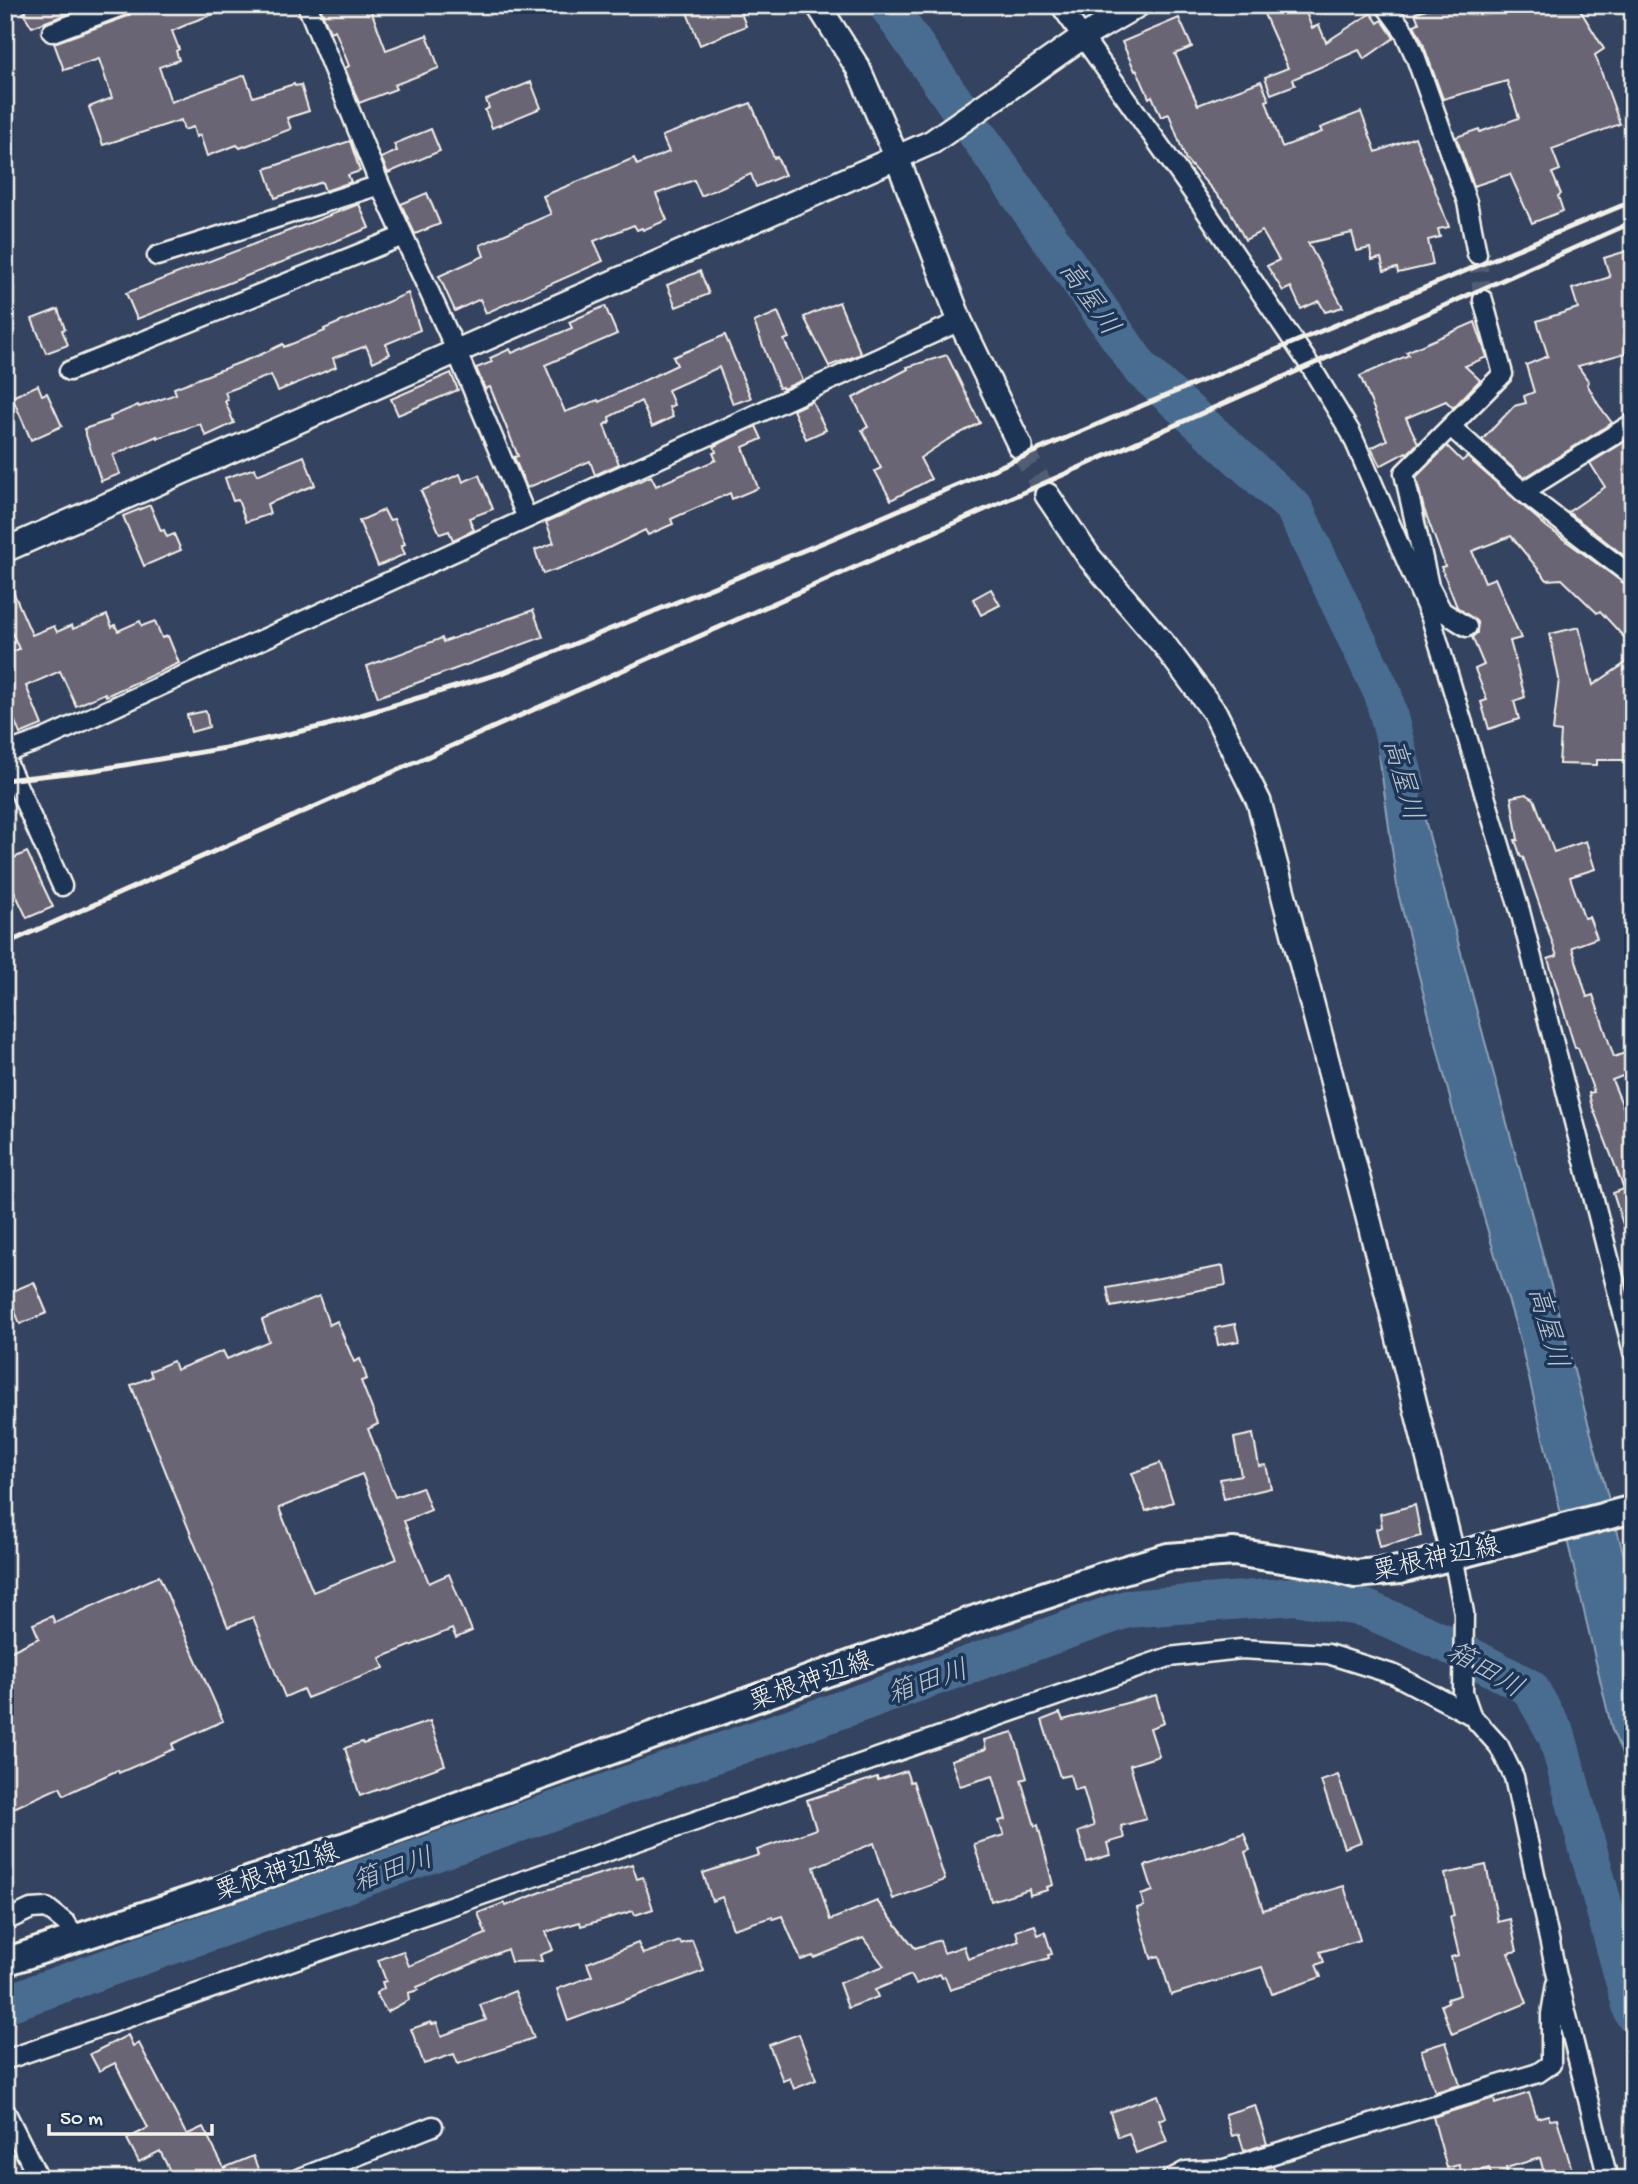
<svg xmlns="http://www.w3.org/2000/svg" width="1638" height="2184" font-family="'Gochi Hand','Klee One',sans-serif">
<rect width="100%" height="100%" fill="#344360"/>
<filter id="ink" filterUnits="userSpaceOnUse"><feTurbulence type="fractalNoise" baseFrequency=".0143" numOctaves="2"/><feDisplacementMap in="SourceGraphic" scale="14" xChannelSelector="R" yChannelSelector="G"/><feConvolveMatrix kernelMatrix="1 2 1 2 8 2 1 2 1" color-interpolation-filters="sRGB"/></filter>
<g filter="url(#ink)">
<!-- water -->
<path fill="#486d90" stroke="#8da2b3" stroke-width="2" d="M 1401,731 L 1633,1589 L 1633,1779 L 1612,1730 L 1520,1340 L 1457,1126 L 1398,893 L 1377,739 Z"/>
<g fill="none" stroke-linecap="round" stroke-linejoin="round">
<!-- river -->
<g stroke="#486d90" stroke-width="38">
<path d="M 887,5 L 1141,369 L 1294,508 L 1383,694 L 1406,784"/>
<path d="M 5,2004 L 1127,1609 L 1295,1596 L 1364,1608 L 1445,1643 L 1530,1688 L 1557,1736 L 1633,2013"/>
</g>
</g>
<!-- building -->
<g fill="#696574" stroke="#f4f1e8" stroke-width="2" fill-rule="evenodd">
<path d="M 24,5 L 91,5 L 32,27 L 23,13 L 26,12 Z"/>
<path d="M 135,5 L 230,5 L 231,8 L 186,24 L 186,25 L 172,31 L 179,49 L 176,51 L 179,60 L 159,67 L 171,102 L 245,75 L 253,97 L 294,84 L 295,86 L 301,85 L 309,111 L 287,118 L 291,129 L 240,148 L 237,145 L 207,156 L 200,135 L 196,137 L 193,127 L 184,130 L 181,120 L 103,145 L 89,107 L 112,98 L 99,59 L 64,70 L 54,43 L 128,16 L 133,12 Z"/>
<path d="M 319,5 L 369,5 L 386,50 L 427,35 L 439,68 L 394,85 L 396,89 L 359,103 L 345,68 L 349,66 L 335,30 L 330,32 Z"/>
<path d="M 684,5 L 738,5 L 746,26 L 700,45 Z"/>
<path d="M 1260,5 L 1303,5 L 1312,28 L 1319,25 L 1326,42 L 1371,13 L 1378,23 L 1382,20 L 1394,38 L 1364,59 L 1359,50 L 1293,79 L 1295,85 L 1271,94 L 1265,77 L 1288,68 Z"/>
<path d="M 1438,5 L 1577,5 L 1604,49 L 1595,55 L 1620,124 L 1552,149 L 1560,170 L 1552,173 L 1561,194 L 1558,196 L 1563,211 L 1532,223 L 1510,174 L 1474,186 L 1456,137 L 1479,129 L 1480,132 L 1519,118 L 1507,81 L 1443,99 L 1422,41 L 1414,25 L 1419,23 L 1415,13 Z"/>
<path d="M 1179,18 L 1192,47 L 1175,54 L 1198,105 L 1261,81 L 1269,100 L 1266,101 L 1282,147 L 1322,132 L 1320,128 L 1361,112 L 1376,152 L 1415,137 L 1449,227 L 1438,229 L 1440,237 L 1428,240 L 1433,265 L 1398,273 L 1397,268 L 1384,271 L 1381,258 L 1372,260 L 1370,248 L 1357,251 L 1352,233 L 1308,243 L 1343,307 L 1325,312 L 1319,301 L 1301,309 L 1291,287 L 1283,291 L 1267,266 L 1279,260 L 1262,231 L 1245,240 L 1228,207 L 1186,160 L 1169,114 L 1161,117 L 1152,96 L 1149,98 L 1137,70 L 1135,71 L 1122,42 Z"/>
<path d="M 531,82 L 541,108 L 492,128 L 485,110 L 489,108 L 486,100 Z"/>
<path d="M 751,103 L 774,158 L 777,157 L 785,175 L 756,187 L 751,174 L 701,196 L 694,180 L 656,194 L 667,220 L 643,230 L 642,228 L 637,230 L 634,225 L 594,241 L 603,261 L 486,313 L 480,299 L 455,311 L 439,276 L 484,256 L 480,245 L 551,214 L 543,196 L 634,158 L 637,165 L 669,152 L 662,136 Z"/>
<path d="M 431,129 L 440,151 L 388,173 L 381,158 L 397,151 L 394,144 Z"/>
<path d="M 350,141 L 360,171 L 348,175 L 351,182 L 325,191 L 322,182 L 275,198 L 265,169 Z"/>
<path d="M 427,193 L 440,224 L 415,234 L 401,204 Z"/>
<path d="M 359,204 L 369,228 L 137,319 L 126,293 Z"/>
<path d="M 1633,249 L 1633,351 L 1578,366 L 1589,382 L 1587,384 L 1598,404 L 1612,423 L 1524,478 L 1482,440 L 1514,406 L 1526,403 L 1524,396 L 1534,392 L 1526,365 L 1548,356 L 1537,321 L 1578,308 L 1572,289 L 1610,277 L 1604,258 Z"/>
<path d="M 700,271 L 709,294 L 676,307 L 667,285 Z"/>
<path d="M 408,293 L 420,330 L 386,344 L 390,354 L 373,362 L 366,346 L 333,358 L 336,367 L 278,391 L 271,375 L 225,392 L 228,400 L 225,401 L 234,423 L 206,436 L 200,424 L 157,438 L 157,436 L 113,455 L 120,474 L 101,481 L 84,429 L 111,420 L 110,417 L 138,405 L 139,407 L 176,394 L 174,388 L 262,354 L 283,344 L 284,347 L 325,331 L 324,329 Z"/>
<path d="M 839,302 L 861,354 L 829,366 L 804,317 Z"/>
<path d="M 605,306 L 617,334 L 545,365 L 565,412 L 598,400 L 599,402 L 677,365 L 673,357 L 725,335 L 751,398 L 733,404 L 719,367 L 668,390 L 674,405 L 669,407 L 673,417 L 652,427 L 641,401 L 609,417 L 610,422 L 604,425 L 619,464 L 595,475 L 590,461 L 527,488 L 514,457 L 518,456 L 490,387 L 485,389 L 476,368 L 492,362 L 490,358 L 510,349 L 512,353 L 572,328 L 569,322 Z"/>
<path d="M 58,309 L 65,329 L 62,330 L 68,345 L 46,353 L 32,319 Z"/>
<path d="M 778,312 L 789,338 L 784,340 L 803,380 L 783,389 L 782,387 L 779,388 L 754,322 Z"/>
<path d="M 1475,322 L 1487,357 L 1465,366 L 1480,380 L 1453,408 L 1446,401 L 1406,418 L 1418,443 L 1407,454 L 1406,452 L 1380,466 L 1371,448 L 1387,440 L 1360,376 L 1409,355 L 1406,352 Z"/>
<path d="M 947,355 L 980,423 L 947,440 L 920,458 L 931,479 L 891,500 L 875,471 L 881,468 L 862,430 L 868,427 L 853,398 L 908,369 L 907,367 Z"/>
<path d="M 451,373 L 458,390 L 398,415 L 391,399 Z"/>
<path d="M 38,385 L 42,395 L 47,393 L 62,426 L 31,440 L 12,397 Z"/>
<path d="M 812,401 L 826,430 L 806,439 L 793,410 Z"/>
<path d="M 756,426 L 762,439 L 743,447 L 758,488 L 732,499 L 730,493 L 671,519 L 673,524 L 648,535 L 645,530 L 586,559 L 543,574 L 535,550 L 554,543 L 546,522 L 651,476 L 656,486 L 716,460 L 713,453 L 716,452 L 714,446 Z"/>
<path d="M 1633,437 L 1633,560 L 1631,561 L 1568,512 L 1605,487 L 1590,463 Z"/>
<path d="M 1447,446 L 1462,461 L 1467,457 L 1547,527 L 1633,590 L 1633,647 L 1600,611 L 1597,613 L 1562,579 L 1547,580 L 1511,536 L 1472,551 L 1485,582 L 1495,578 L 1521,638 L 1510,641 L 1525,697 L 1514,701 L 1519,719 L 1489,729 L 1481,702 L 1487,700 L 1475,669 L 1484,665 L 1472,637 L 1477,633 L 1477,622 L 1457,607 L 1441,567 L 1445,566 L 1424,509 L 1416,477 Z"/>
<path d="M 304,456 L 315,485 L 267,504 L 270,514 L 246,522 L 238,500 L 233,501 L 225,478 L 255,468 L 257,475 Z"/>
<path d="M 460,474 L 463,482 L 479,475 L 493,509 L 469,518 L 474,530 L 453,540 L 449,531 L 440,534 L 421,491 Z"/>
<path d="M 150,505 L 161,531 L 164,530 L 167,537 L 174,534 L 181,550 L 144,566 L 123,516 Z"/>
<path d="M 384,510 L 389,520 L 394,519 L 405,544 L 401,546 L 405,554 L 378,566 L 359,521 Z"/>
<path d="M 5,573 L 32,635 L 54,626 L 57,632 L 72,625 L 73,629 L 107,615 L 112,627 L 115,625 L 118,631 L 140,621 L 142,626 L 155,621 L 162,638 L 168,636 L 179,663 L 106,696 L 105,693 L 76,706 L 60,671 L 26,686 L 42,725 L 20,734 L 14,719 L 5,723 L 5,655 L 19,649 L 5,617 Z"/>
<path d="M 991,589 L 1000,605 L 981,615 L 973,599 Z"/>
<path d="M 533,610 L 543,637 L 378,697 L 367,666 L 442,638 L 443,642 Z"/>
<path d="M 1579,627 L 1593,685 L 1633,658 L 1633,760 L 1597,760 L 1597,765 L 1559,764 L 1561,732 L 1553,731 L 1559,679 L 1550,634 Z"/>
<path d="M 206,711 L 209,727 L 191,732 L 187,715 Z"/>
<path d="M 1526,794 L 1534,799 L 1554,852 L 1586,841 L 1595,869 L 1570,877 L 1584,918 L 1589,917 L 1597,938 L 1572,947 L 1587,997 L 1593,995 L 1614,1057 L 1633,1050 L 1633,1072 L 1612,1080 L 1629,1121 L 1633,1119 L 1633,1243 L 1629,1243 L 1613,1193 L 1624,1189 L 1591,1103 L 1589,1093 L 1594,1092 L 1578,1048 L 1575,1048 L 1548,959 L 1557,956 L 1523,857 L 1521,857 L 1515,840 L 1518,840 L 1511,797 Z"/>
<path d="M 27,852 L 53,907 L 27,918 L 5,872 L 5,862 Z"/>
<path d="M 1223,1266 L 1226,1285 L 1111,1307 L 1107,1288 Z"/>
<path d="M 34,1282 L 47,1313 L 20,1324 L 8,1293 Z"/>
<path d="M 319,1296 L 329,1325 L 337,1321 L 354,1362 L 360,1359 L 367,1379 L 361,1381 L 378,1424 L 368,1429 L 395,1497 L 422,1487 L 431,1510 L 404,1521 L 429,1583 L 449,1574 L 472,1631 L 456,1638 L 452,1629 L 380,1658 L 384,1668 L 307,1698 L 303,1689 L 285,1697 L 253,1617 L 228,1627 L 131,1385 L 152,1377 L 150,1371 L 173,1361 L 176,1370 L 223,1351 L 227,1359 L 269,1341 L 262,1320 ZM 362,1474 L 397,1559 L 313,1592 L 279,1508 Z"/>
<path d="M 1235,1324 L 1239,1341 L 1218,1345 L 1215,1328 Z"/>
<path d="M 1253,1434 L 1259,1466 L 1266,1465 L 1271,1488 L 1224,1499 L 1220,1479 L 1241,1475 L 1234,1438 Z"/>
<path d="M 1160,1463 L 1173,1502 L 1146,1511 L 1132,1473 Z"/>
<path d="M 1415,1505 L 1421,1536 L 1380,1547 L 1376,1529 L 1382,1527 L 1380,1514 Z"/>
<path d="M 159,1576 L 223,1721 L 172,1744 L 174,1749 L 119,1773 L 118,1770 L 64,1795 L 60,1787 L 5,1812 L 5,1654 L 39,1638 L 33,1624 L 52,1616 L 55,1623 Z"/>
<path d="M 1156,1695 L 1164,1723 L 1150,1728 L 1159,1756 L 1130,1765 L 1146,1819 L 1121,1826 L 1124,1838 L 1107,1843 L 1110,1855 L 1087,1862 L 1078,1832 L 1094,1826 L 1083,1788 L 1074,1790 L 1070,1775 L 1060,1777 L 1042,1720 L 1060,1713 L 1063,1720 Z"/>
<path d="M 430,1721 L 445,1765 L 360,1796 L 345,1748 L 362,1742 L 363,1744 Z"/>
<path d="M 1013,1732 L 1027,1778 L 1021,1780 L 1035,1826 L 1038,1825 L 1053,1885 L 1047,1887 L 1048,1890 L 1030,1895 L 1029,1889 L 991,1901 L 974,1844 L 1004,1835 L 999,1821 L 1006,1819 L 993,1776 L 960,1786 L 951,1760 L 986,1749 L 984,1740 Z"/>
<path d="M 906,1771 L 910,1782 L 913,1781 L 945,1880 L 893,1899 L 874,1843 L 814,1867 L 830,1920 L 877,1901 L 915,1948 L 940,1940 L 944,1953 L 964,1946 L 968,1959 L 1019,1941 L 1016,1931 L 1035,1925 L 1038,1935 L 1045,1932 L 1052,1954 L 1048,1955 L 1049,1958 L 950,1990 L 945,1977 L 942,1978 L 940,1974 L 916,1984 L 911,1975 L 875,1990 L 878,1997 L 848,2008 L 839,1983 L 884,1966 L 863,1938 L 814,1958 L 813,1956 L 801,1960 L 782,1916 L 773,1919 L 772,1917 L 733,1929 L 722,1897 L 712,1901 L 703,1873 L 759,1855 L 757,1850 L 816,1829 L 807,1800 L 877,1777 L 878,1780 Z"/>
<path d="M 1338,1775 L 1361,1842 L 1344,1848 L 1321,1781 Z"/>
<path d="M 1244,1833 L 1250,1850 L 1245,1852 L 1263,1910 L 1344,1886 L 1360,1940 L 1320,1952 L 1324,1962 L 1316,1965 L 1321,1977 L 1272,1994 L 1262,1967 L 1171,1995 L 1159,1956 L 1151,1958 L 1137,1908 L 1144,1906 L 1141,1895 L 1153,1891 L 1145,1866 Z"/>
<path d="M 632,1864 L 637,1879 L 643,1877 L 653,1909 L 635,1915 L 633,1911 L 581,1926 L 580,1922 L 546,1932 L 553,1950 L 540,1955 L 542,1961 L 511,1962 L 507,1949 L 417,1987 L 418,1990 L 408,1993 L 409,2000 L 387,2012 L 376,1993 L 384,1988 L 382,1982 L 386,1981 L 378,1960 L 403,1951 L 409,1966 L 486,1934 L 478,1913 L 504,1903 L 506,1906 L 544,1891 Z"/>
<path d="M 1486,1865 L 1498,1922 L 1510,1919 L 1517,1951 L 1508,1953 L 1527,2003 L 1452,2034 L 1441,2005 L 1448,2002 L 1447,1999 L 1460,1995 L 1451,1957 L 1459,1955 L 1450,1917 L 1454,1916 L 1445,1874 Z"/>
<path d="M 692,1940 L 704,1971 L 568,2021 L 557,1989 L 592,1976 L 587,1963 L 638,1943 L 643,1954 L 680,1941 L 681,1944 Z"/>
<path d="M 515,1991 L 534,2038 L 458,2064 L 454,2054 L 424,2064 L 411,2029 L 431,2022 L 432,2024 L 437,2023 L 441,2036 L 486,2020 L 480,2005 Z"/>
<path d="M 799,2034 L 816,2080 L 794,2089 L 790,2078 L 783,2081 L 769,2045 Z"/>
<path d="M 128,2035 L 133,2046 L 139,2043 L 185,2132 L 188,2134 L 203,2127 L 224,2168 L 253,2156 L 262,2179 L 174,2179 L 160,2151 L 139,2162 L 127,2139 L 148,2128 L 115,2063 L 99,2071 L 90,2054 Z"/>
<path d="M 1446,2042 L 1460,2085 L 1435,2092 L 1421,2050 Z"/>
<path d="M 1529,2093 L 1537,2118 L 1548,2115 L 1550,2120 L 1557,2119 L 1572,2170 L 1555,2175 L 1553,2170 L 1544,2173 L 1540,2158 L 1506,2168 L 1509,2179 L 1492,2179 L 1489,2168 L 1463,2176 L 1459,2165 L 1447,2168 L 1433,2117 L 1494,2098 L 1495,2104 Z"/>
<path d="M 1158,2095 L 1166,2117 L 1159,2120 L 1167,2142 L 1136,2153 L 1129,2133 L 1118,2137 L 1110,2112 Z"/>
<path d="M 1255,2105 L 1267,2144 L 1244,2151 L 1239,2134 L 1232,2136 L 1225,2114 Z"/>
<path d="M 1273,2166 L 1277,2179 L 1256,2179 L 1252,2172 Z"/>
</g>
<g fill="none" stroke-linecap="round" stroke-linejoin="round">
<!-- minor-tunnel -->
<path stroke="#515d74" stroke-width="18" stroke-dasharray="18 9" stroke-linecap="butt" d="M 1477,254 L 1483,300"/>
<!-- tertiary-tunnel -->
<path stroke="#515d74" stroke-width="23" stroke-dasharray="23 11" stroke-linecap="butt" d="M 1020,446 L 1047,495"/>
<defs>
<g id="minor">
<path d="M 307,5 L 380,185 L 456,350 L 527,518"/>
<path d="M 1060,5 L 1199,201 L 1311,367 L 1351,433 L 1431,618 L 1520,911 L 1633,1352"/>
<path d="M 1385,5 L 1404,31 L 1416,58 L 1467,202 L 1477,254"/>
<path d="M 52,32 L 124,5"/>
<path d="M 157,256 L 380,185"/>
<path d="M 69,371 L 403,236"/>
<path d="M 1451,427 L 1523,492 L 1633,577"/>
<path d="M 1523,492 L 1633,423"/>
<path d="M 1467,627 L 1442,611 L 1429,586 L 1404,473 L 1503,374 L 1483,300"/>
<path d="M 5,753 L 44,739 L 960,321"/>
<path d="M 5,758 L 62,886"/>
<path d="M 1453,1556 L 1464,1613 L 1463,1692 L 1471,1715 L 1499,1746 L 1514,1777 L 1557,1976 L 1608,2179"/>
<path d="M 5,1921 L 31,1909 L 47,1908 L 67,1924 L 73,1939"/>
<path d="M 5,2060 L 1169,1657 L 1241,1649 L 1328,1654 L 1395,1675 L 1471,1715"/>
<path d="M 5,2111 L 39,2179"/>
<path d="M 298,2179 L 433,2126"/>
<path d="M 1171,2179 L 1186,2171 L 1224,2169 L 1538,2073 L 1551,2064 L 1551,2014 L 1556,1984"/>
</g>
<g id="tertiary">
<path d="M 818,5 L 858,68 L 897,158 L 960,321 L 1020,446"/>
<path d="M 1047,495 L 1089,557 L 1165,646 L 1215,713 L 1259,802 L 1366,1209 L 1453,1556"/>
<path d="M 5,550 L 932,142 L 1081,38 L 1138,5"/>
</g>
<path id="secondary" d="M 5,1962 L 254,1879 L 1001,1610 L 1103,1576 L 1168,1557 L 1234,1552 L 1322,1565 L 1355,1574 L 1400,1570 L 1633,1509"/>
</defs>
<!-- minor casing -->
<use href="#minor" stroke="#f4f1e8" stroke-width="23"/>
<!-- tertiary casing -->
<use href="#tertiary" stroke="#f4f1e8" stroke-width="28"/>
<!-- secondary casing -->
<use href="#secondary" stroke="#f4f1e8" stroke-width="32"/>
<!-- minor -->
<use href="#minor" stroke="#1d3557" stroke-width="18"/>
<!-- tertiary -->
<use href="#tertiary" stroke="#1d3557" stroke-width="23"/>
<!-- secondary -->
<use href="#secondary" stroke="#1d3557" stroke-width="26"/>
<!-- rail -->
<g stroke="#f4f1e8" stroke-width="5">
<path d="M 5,780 L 95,770 L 225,748 L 324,726 L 505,672 L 829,540 L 1110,419 L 1633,201"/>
<path d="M 5,944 C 547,702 1092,465 1633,222"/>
</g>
</g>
</g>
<g text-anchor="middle" stroke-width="7" stroke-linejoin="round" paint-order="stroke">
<!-- street labels -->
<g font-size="26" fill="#f4f1e8" stroke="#1d3557">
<text transform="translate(1436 1557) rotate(-12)" y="9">粟根神辺線</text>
<text transform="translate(810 1679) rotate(-20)" y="9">粟根神辺線</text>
<text transform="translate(276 1870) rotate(-19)" y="9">粟根神辺線</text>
</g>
<!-- water labels -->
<g font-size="28" font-style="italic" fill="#b8c3c9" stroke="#1d3557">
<text transform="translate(1091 297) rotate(55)" y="10">高屋川</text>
<text transform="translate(1405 779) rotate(75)" y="10">高屋川</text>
<text transform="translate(1550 1327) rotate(75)" y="10">高屋川</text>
<text transform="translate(1486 1668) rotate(30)" y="10">箱田川</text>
<text transform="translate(927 1680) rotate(-19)" y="10">箱田川</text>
<text transform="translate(392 1868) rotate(-19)" y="10">箱田川</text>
</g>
</g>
<!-- margin -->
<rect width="1638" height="2184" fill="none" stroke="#1d3557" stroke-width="28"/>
<rect x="14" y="14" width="1610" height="2156" fill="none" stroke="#f4f1e8" stroke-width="2.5" filter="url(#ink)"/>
<!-- scale -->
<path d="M49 2124v10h163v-10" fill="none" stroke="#f4f1e8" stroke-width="3.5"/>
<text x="60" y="2124" font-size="21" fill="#f4f1e8" stroke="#1d3557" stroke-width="5" paint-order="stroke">50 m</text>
</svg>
